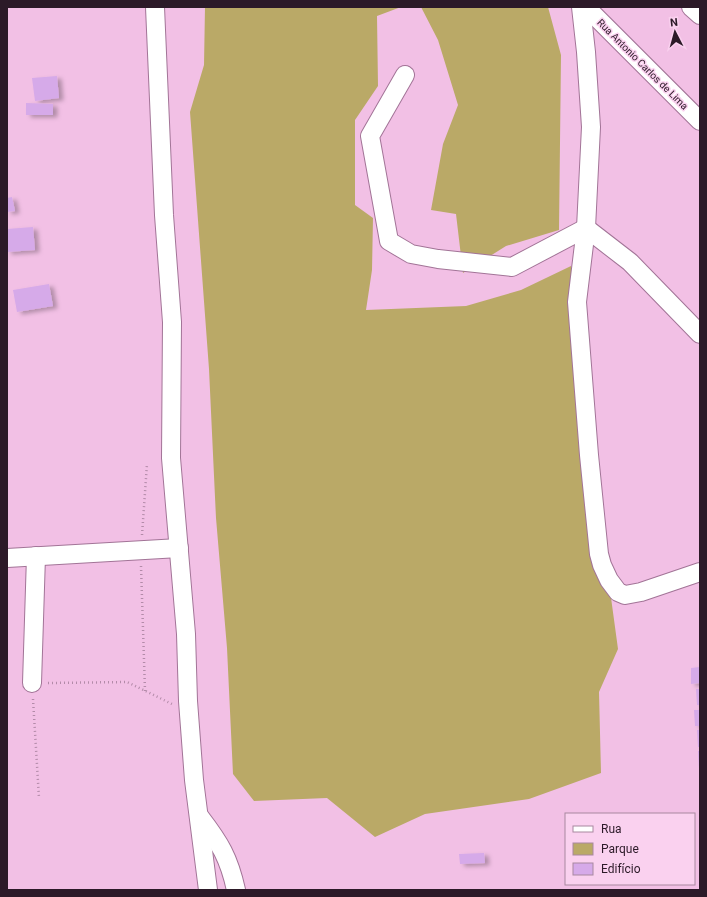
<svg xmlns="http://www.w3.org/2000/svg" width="707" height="897" font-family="Roboto,sans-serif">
<defs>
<filter id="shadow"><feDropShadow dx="4.5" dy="2.5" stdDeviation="2" flood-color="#0004"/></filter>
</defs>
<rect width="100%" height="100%" fill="#f2c0e5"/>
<!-- green -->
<g fill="#baa967">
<path d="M 205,7 L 401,7 L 377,16 L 378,86 L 355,120 L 355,205 L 373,218 L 372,270 L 366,310 L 466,306 L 521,290 L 571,266 L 577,418 L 592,501 L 609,583 L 618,649 L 599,692 L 601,773 L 529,799 L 425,814 L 375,837 L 327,798 L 254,801 L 233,774 L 227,648 L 216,518 L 209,369 L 190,112 L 204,65 Z"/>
<path d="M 421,7 L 548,7 L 561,55 L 559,230 L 506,246 L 463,273 L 456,214 L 431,210 L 443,144 L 458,105 L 438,40 Z"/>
</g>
<!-- building -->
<g fill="#d6aae9" filter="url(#shadow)">
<path d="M 57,76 L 59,98 L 35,101 L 32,78 Z"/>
<path d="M 26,103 L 53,104 L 53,115 L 26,115 Z"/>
<path d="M 12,197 L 15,211 L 7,212 L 7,198 Z"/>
<path d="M 33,227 L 35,250 L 7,252 L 7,229 Z"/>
<path d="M 49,284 L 53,306 L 17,312 L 13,290 Z"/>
<path d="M 700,667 L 700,683 L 691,684 L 691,668 Z"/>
<path d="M 696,689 L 700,689 L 700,705 L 697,705 Z"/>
<path d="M 694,710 L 700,710 L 700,726 L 695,726 Z"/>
<path d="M 697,730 L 700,730 L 700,747 L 698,747 Z"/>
<path d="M 698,751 L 700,751 L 700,769 L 699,769 Z"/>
<path d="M 484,853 L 485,863 L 460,864 L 459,854 Z"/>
</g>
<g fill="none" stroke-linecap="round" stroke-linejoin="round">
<defs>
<g id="street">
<path d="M 155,7 L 164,215 L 172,322 L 171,458 L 186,634 L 188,701 L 194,780 L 208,890"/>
<path d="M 581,7 L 586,52 L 591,127 L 586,228 L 577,302 L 589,455 L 599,554 L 602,565 L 609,580 L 618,592 L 625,595 L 641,592 L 700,572"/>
<path d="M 586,7 L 700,121"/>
<path d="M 691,7 L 700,15"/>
<path d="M 405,75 L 370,136 L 389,241 L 411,254 L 438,259 L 512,267 L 586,228 L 630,262 L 700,334"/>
<path d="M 7,558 L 179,548"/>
<path d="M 32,683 L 36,556"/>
<path d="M 200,817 C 220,843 229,858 236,890"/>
</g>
</defs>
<!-- street casing -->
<use href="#street" stroke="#a27497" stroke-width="20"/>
<!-- path -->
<g stroke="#b38ba9" stroke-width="2.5" stroke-dasharray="1 3" stroke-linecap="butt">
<path d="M 142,535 L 147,464"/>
<path d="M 141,566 L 145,691"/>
<path d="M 48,683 L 127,682 L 172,704"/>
<path d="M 33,699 L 39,798"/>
</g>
<!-- street -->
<use href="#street" stroke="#fff" stroke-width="18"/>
</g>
<g text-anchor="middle" stroke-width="3" stroke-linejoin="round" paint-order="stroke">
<!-- street labels -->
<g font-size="10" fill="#2c1a28" stroke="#fad1ef">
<text transform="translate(643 64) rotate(45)" y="4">Rua Antonio Carlos de Lima</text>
</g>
</g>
<!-- border -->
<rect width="707" height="897" fill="none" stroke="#2c1a28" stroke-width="16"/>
<!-- legend -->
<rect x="565" y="813" width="130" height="72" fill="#fad1ef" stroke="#a8889f"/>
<rect x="573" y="826" width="20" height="6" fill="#ffffff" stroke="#a8889f"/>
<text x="601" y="833" font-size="12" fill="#2c1a28">Rua</text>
<rect x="573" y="843" width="20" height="12" fill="#baa967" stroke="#a8889f"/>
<text x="601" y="853" font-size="12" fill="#2c1a28">Parque</text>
<rect x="573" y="863" width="20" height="12" fill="#d6aae9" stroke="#a8889f"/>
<text x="601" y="873" font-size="12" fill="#2c1a28">Edifício</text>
<!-- north arrow -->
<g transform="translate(675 32) rotate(354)" stroke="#fad1ef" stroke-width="3" paint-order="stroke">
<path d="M0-3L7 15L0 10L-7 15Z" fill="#2c1a28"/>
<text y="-6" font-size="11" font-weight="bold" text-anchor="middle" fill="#2c1a28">N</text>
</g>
</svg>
